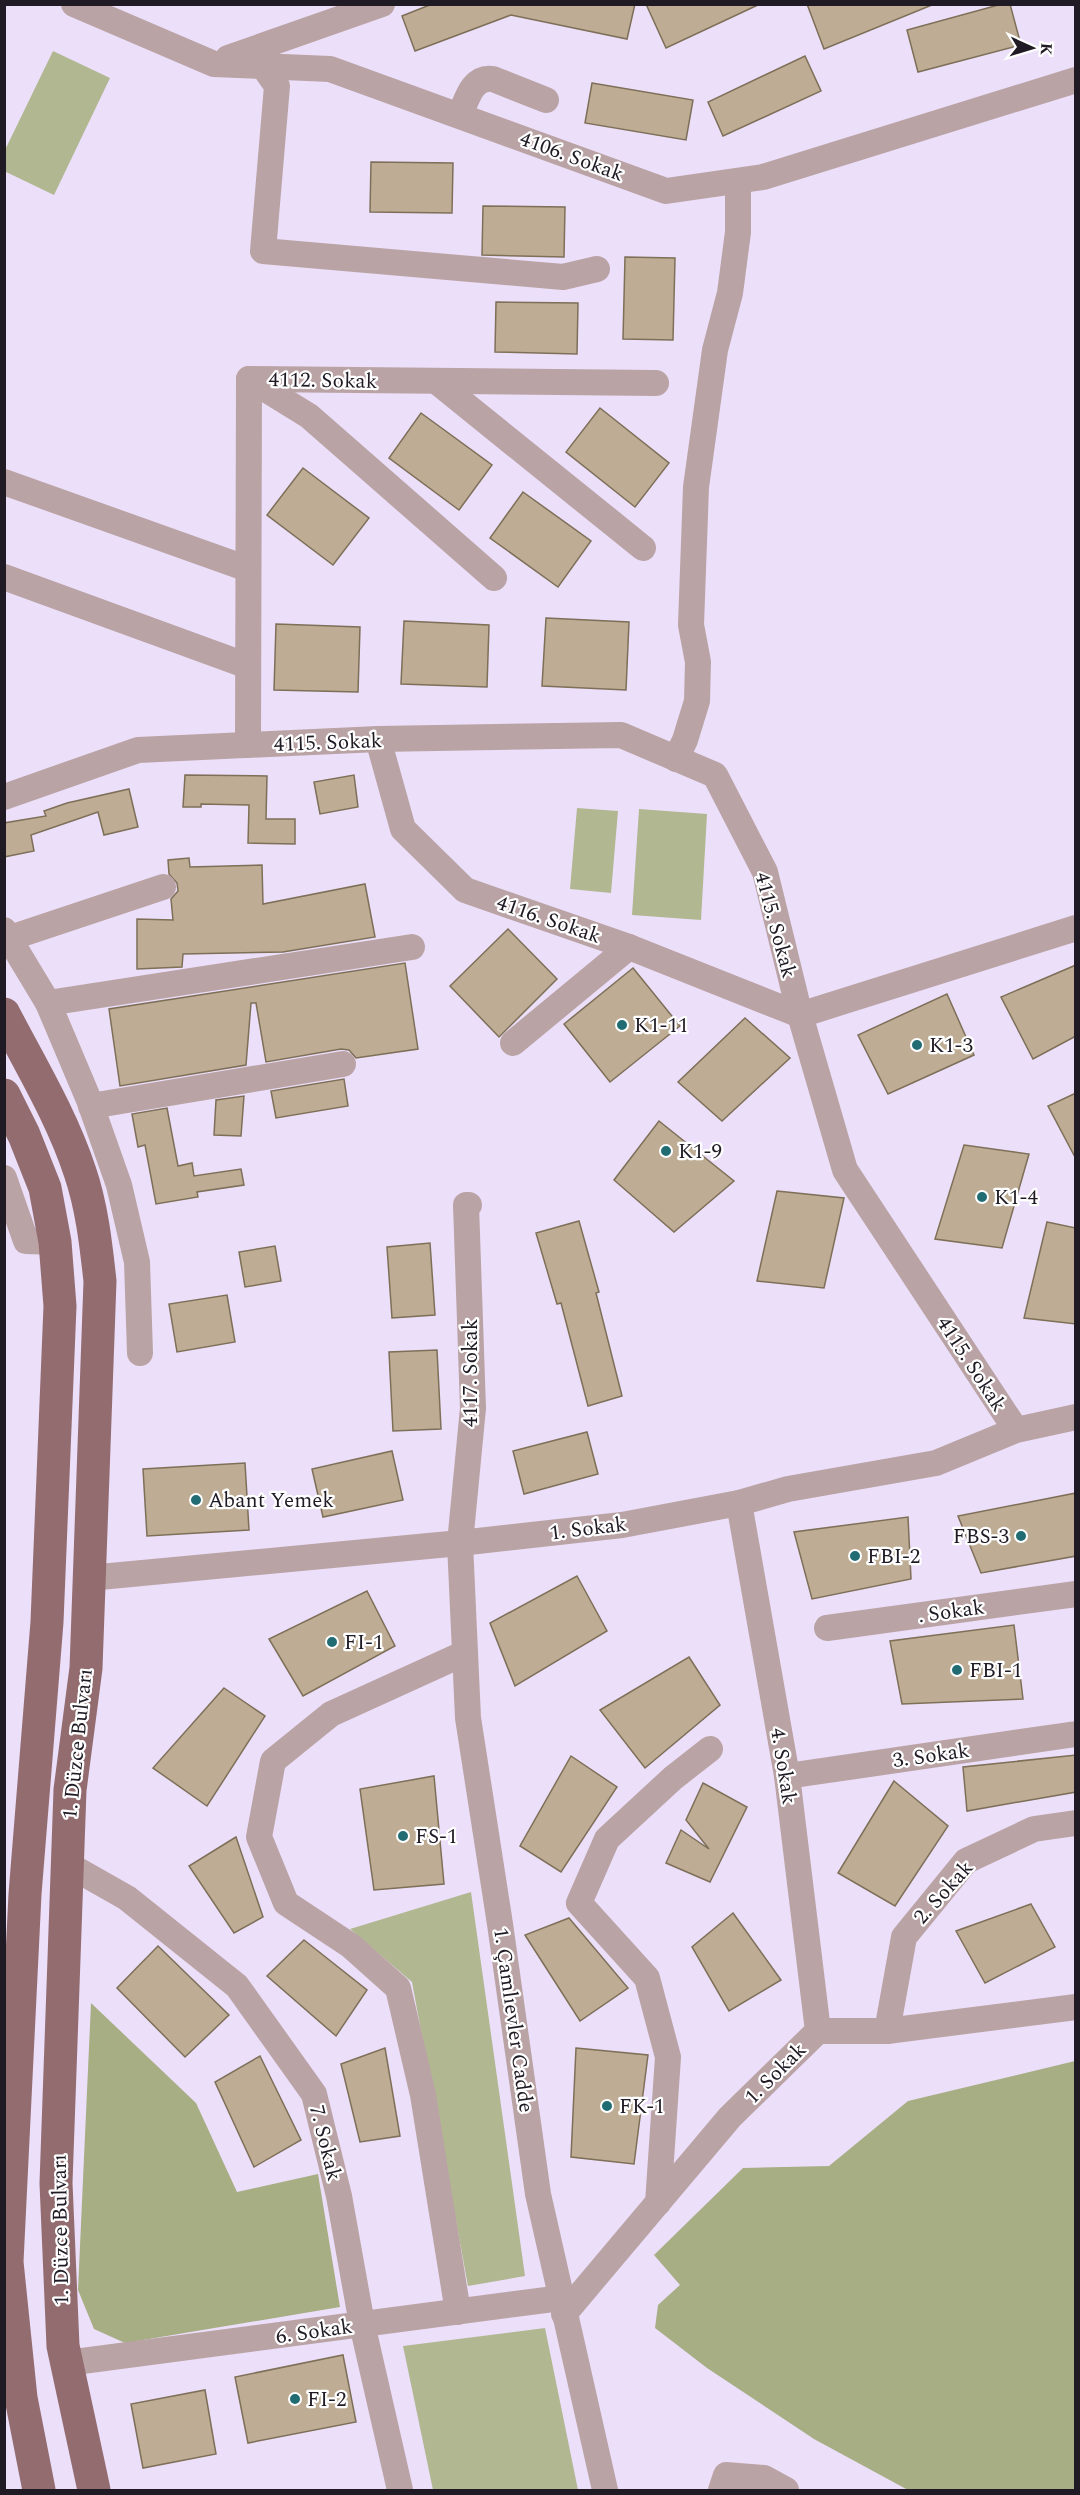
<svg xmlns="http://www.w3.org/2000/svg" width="1080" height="2495" font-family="Spectral,serif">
<rect width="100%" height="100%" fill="#ecdffa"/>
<!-- green -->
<g fill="#b1b891">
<path d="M 53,51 L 110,78 L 54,195 L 4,171 L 5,150 Z"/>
<path d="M 577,808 L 618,811 L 611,893 L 570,889 Z"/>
<path d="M 639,809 L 707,814 L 701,920 L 632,915 Z"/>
<path d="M 471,1892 L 525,2276 L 468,2286 L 412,1982 L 350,1929 Z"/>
<path d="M 545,2328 L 578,2490 L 433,2490 L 403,2346 Z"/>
</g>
<!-- forest -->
<g fill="#a7ae84">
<path d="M 91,2003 L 196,2103 L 237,2192 L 318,2174 L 340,2307 L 125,2343 L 94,2329 L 78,2290 Z"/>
<path d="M 1075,2061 L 1075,2490 L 908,2490 L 814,2439 L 707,2368 L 655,2328 L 658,2305 L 680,2285 L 654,2255 L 743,2168 L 829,2166 L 908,2101 Z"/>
</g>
<!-- building -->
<g fill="#bead94" stroke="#7e6f58" stroke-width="1.5">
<path d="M 432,4 L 635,4 L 627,39 L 511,15 L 415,51 L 402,16 Z"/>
<path d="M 646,4 L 760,4 L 666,48 Z"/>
<path d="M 807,4 L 932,4 L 932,5 L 824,49 Z"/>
<path d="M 1002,4 L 1010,4 L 1021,45 L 918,72 L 907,30 Z"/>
<path d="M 805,56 L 821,91 L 723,136 L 708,102 Z"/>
<path d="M 592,83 L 693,100 L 686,140 L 585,123 Z"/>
<path d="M 371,162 L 453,163 L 452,213 L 370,212 Z"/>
<path d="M 483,206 L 565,207 L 564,257 L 482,255 Z"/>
<path d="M 625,257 L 675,258 L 673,340 L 623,339 Z"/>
<path d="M 496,302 L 578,303 L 577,354 L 495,352 Z"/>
<path d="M 600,408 L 669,463 L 635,507 L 566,452 Z"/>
<path d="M 421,413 L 492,465 L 459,510 L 389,458 Z"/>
<path d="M 303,468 L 369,518 L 333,565 L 267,515 Z"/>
<path d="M 523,492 L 591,541 L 558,587 L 490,538 Z"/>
<path d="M 546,618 L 629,622 L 626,690 L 542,686 Z"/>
<path d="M 404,621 L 489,625 L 487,687 L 401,684 Z"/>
<path d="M 276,624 L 360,627 L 358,692 L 274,690 Z"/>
<path d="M 185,775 L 267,776 L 266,819 L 295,819 L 295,844 L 248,843 L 249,805 L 201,804 L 201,807 L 183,807 Z"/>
<path d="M 354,775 L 358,807 L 320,814 L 314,782 Z"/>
<path d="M 129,789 L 138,827 L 104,835 L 98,812 L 31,835 L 34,851 L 4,857 L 4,823 L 46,816 L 44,811 L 67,803 Z"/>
<path d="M 189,858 L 190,867 L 262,865 L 263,904 L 365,884 L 375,937 L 283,952 L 183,954 L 182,967 L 137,969 L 137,919 L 173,920 L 171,899 L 178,891 L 177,883 L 169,874 L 168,860 Z"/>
<path d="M 508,929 L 557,979 L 499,1037 L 450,986 Z"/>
<path d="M 405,963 L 418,1049 L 356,1058 L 349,1050 L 341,1049 L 266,1062 L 256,1003 L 251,1003 L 246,1065 L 120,1086 L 109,1009 Z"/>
<path d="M 1076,965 L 1076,1036 L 1033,1059 L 1001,997 Z"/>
<path d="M 633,968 L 680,1026 L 610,1082 L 564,1024 Z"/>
<path d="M 947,994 L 974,1055 L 888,1094 L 858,1035 Z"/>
<path d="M 745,1018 L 790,1058 L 722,1121 L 678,1082 Z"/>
<path d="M 344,1079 L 348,1106 L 276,1118 L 271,1091 Z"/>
<path d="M 1076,1093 L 1076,1159 L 1048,1106 Z"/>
<path d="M 244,1096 L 241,1136 L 214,1135 L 216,1100 Z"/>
<path d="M 167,1108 L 178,1166 L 192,1163 L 194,1176 L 241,1169 L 244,1185 L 197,1192 L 198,1197 L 156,1204 L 145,1145 L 138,1147 L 132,1114 Z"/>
<path d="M 659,1121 L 734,1181 L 674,1232 L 614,1180 Z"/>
<path d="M 964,1145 L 1029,1154 L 1002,1248 L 935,1239 Z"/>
<path d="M 777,1191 L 844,1198 L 824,1288 L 757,1281 Z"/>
<path d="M 579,1221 L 599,1292 L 596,1293 L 622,1396 L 588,1406 L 561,1303 L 557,1304 L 536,1233 Z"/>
<path d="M 1047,1222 L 1076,1228 L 1076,1324 L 1024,1318 Z"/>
<path d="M 430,1243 L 435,1315 L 392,1318 L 387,1247 Z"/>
<path d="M 275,1246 L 281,1281 L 245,1287 L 239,1252 Z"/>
<path d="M 227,1295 L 235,1342 L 177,1352 L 169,1304 Z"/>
<path d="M 437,1350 L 441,1429 L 393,1431 L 389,1352 Z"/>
<path d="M 587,1432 L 598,1474 L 524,1494 L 513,1451 Z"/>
<path d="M 392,1451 L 403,1500 L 323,1517 L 312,1469 Z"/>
<path d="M 245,1463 L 249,1530 L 147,1536 L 143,1469 Z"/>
<path d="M 1076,1493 L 1076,1556 L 981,1573 L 958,1516 Z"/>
<path d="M 908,1517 L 911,1579 L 812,1599 L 794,1532 Z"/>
<path d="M 577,1576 L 607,1631 L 515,1686 L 490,1623 Z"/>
<path d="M 367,1591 L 395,1646 L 303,1696 L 269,1639 Z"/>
<path d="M 1014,1625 L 1023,1699 L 902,1704 L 890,1641 Z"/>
<path d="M 689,1657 L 720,1705 L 645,1768 L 600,1710 Z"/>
<path d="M 224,1688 L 265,1716 L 207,1806 L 153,1768 Z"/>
<path d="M 1076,1755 L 1076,1792 L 967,1811 L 963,1767 Z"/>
<path d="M 571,1756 L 617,1787 L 561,1872 L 520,1846 Z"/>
<path d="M 434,1776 L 444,1884 L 374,1890 L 360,1789 Z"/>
<path d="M 894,1781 L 948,1826 L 895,1906 L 838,1873 Z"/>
<path d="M 703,1783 L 747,1807 L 710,1882 L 666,1863 L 681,1830 L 709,1849 L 686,1820 Z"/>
<path d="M 236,1837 L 263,1917 L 234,1933 L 189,1866 Z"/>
<path d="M 1031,1904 L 1055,1947 L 985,1983 L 956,1931 Z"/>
<path d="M 733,1913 L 781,1980 L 729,2011 L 692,1947 Z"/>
<path d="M 569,1918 L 628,1988 L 580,2021 L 525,1935 Z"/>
<path d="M 304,1940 L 367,1990 L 336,2036 L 267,1976 Z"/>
<path d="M 158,1946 L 229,2015 L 185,2057 L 117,1988 Z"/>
<path d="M 385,2048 L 400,2136 L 360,2142 L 341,2064 Z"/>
<path d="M 576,2048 L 648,2055 L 634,2164 L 571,2157 Z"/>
<path d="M 260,2056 L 301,2140 L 254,2167 L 215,2082 Z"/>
<path d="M 343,2355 L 356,2422 L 248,2443 L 235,2377 Z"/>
<path d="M 205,2390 L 216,2454 L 143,2468 L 131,2404 Z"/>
</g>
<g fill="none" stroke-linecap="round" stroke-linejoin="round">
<!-- street -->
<g stroke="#baa3a5" stroke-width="26">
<path d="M 74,4 L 214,64 L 330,69 L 666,191 L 763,177 L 1076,80"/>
<path d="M 228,58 L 382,4"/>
<path d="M 263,66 L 277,86 L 263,251 L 563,277 L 597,269"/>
<path d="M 460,115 C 467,99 472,76 493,79 L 546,100"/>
<path d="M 249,379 L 309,416 L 494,578"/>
<path d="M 436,381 L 643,548"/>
<path d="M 4,482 L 248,569"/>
<path d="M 4,577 L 248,666"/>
<path d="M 378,739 L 403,829 L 465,890 L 629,947 L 800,1015 L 1076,928"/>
<path d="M 248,745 L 249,379 L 656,383"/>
<path d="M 676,759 L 685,740 L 697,701 L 698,662 L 691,625 L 696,487 L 715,350 L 730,293 L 738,232 L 738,181"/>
<path d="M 4,797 L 138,750 L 378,739 L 621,735 L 715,775 L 765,872 L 800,1015 L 845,1170 L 1016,1430"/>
<path d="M 4,930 L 48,1003 L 89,1100 L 119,1185 L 137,1262 L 140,1353"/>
<path d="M 10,938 L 163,887"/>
<path d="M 48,1003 L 412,947"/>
<path d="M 513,1043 L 629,947"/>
<path d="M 91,1106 L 343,1064"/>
<path d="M 4,1178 L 26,1241 L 55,1242"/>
<path d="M 469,1205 L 466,1205 L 473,1408 L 460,1543 L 468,1718 L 500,1924 L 538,2194 L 605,2490"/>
<path d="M 739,1503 L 787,1776 L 818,2031"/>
<path d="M 89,1578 L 460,1543 L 622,1525 L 739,1503 L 788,1489 L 936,1463 L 1016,1430 L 1076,1417"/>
<path d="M 827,1628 L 1076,1594"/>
<path d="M 787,1776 L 1076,1734"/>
<path d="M 67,1864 L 127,1898 L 237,1986 L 314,2094 L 339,2196 L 362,2324 L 400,2490"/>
<path d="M 887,2031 L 904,1937 L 966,1861 L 1034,1829 L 1076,1823"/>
<path d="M 658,2203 L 668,2057 L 647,1978 L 579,1903 L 607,1839 L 673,1778 L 710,1749"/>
<path d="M 458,2312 L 423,2095 L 398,1988 L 351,1946 L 286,1903 L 259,1837 L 273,1761 L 331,1714 L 465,1653"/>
<path d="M 564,2314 L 730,2117 L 818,2031 L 887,2031 L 1076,2007"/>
<path d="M 67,2363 L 561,2298"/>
<path d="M 721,2490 L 726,2475 L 764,2478 L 786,2490"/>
</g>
<!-- primary -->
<g stroke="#936c70" stroke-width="33">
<path d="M 4,1014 C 31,1066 62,1117 80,1172 C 92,1207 96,1245 100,1281 L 86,1668 L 70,1790 L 56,2183 L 63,2346 L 94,2490"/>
<path d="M 4,1095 L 24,1135 L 45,1188 L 55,1242 L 60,1306 L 47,1622 L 25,1894 L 7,2262 L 21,2398 L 39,2490"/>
</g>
</g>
<!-- markers -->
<g fill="#216c73" stroke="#fff" stroke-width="2">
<circle cx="622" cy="1025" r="6"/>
<circle cx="917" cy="1045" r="6"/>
<circle cx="666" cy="1151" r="6"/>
<circle cx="982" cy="1197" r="6"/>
<circle cx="196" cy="1500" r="6"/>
<circle cx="1021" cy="1536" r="6"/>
<circle cx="855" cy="1556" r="6"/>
<circle cx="332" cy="1642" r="6"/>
<circle cx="957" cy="1670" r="6"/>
<circle cx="403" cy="1836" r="6"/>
<circle cx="607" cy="2106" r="6"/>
<circle cx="295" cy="2399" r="6"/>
</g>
<g text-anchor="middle" stroke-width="4.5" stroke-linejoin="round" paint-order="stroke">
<!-- street labels -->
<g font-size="21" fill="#1f1a23" stroke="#fff">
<text transform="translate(572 156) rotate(20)" y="7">4106. Sokak</text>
<text transform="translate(323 380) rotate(1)" y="7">4112. Sokak</text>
<text transform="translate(328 742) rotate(-2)" y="7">4115. Sokak</text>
<text transform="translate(549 919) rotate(19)" y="7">4116. Sokak</text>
<text transform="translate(776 925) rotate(75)" y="7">4115. Sokak</text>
<text transform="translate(972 1364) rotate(57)" y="7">4115. Sokak</text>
<text transform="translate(470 1373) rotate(-90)" y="7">4117. Sokak</text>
<text transform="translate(588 1528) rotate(-7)" y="7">1. Sokak</text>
<text transform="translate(951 1611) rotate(-8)" y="7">. Sokak</text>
<text transform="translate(77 1744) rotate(-84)" y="7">1. Düzce Bulvarı</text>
<text transform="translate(931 1755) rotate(-8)" y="7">3. Sokak</text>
<text transform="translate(784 1766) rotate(81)" y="7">4. Sokak</text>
<text transform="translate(943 1892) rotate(-48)" y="7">2. Sokak</text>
<text transform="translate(514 2020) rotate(82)" y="7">1. Çamlıevler Cadde</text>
<text transform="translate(775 2073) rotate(-45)" y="7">1. Sokak</text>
<text transform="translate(326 2143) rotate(76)" y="7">7. Sokak</text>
<text transform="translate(60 2230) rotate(-91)" y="7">1. Düzce Bulvarı</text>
<text transform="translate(314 2331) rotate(-8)" y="7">6. Sokak</text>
</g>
<!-- poi labels -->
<g font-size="21" fill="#1f1a23" stroke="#fff" text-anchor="start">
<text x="634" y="1032">K1-11</text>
<text x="929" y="1052">K1-3</text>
<text x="678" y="1158">K1-9</text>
<text x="994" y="1204">K1-4</text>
<text x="208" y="1507">Abant Yemek</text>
<text x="1009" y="1543" text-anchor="end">FBS-3</text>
<text x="867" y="1563">FBI-2</text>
<text x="344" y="1649">FI-1</text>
<text x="969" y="1677">FBI-1</text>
<text x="415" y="1843">FS-1</text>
<text x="619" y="2113">FK-1</text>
<text x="307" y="2406">FI-2</text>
</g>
</g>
<!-- border -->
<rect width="1080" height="2495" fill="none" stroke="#1f1a23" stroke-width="12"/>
<!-- north arrow -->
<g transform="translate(1032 48) rotate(94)" stroke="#ffffff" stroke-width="4.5" paint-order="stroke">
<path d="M0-4.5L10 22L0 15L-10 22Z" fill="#1f1a23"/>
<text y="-9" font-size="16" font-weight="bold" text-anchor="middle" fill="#1f1a23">K</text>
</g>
</svg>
